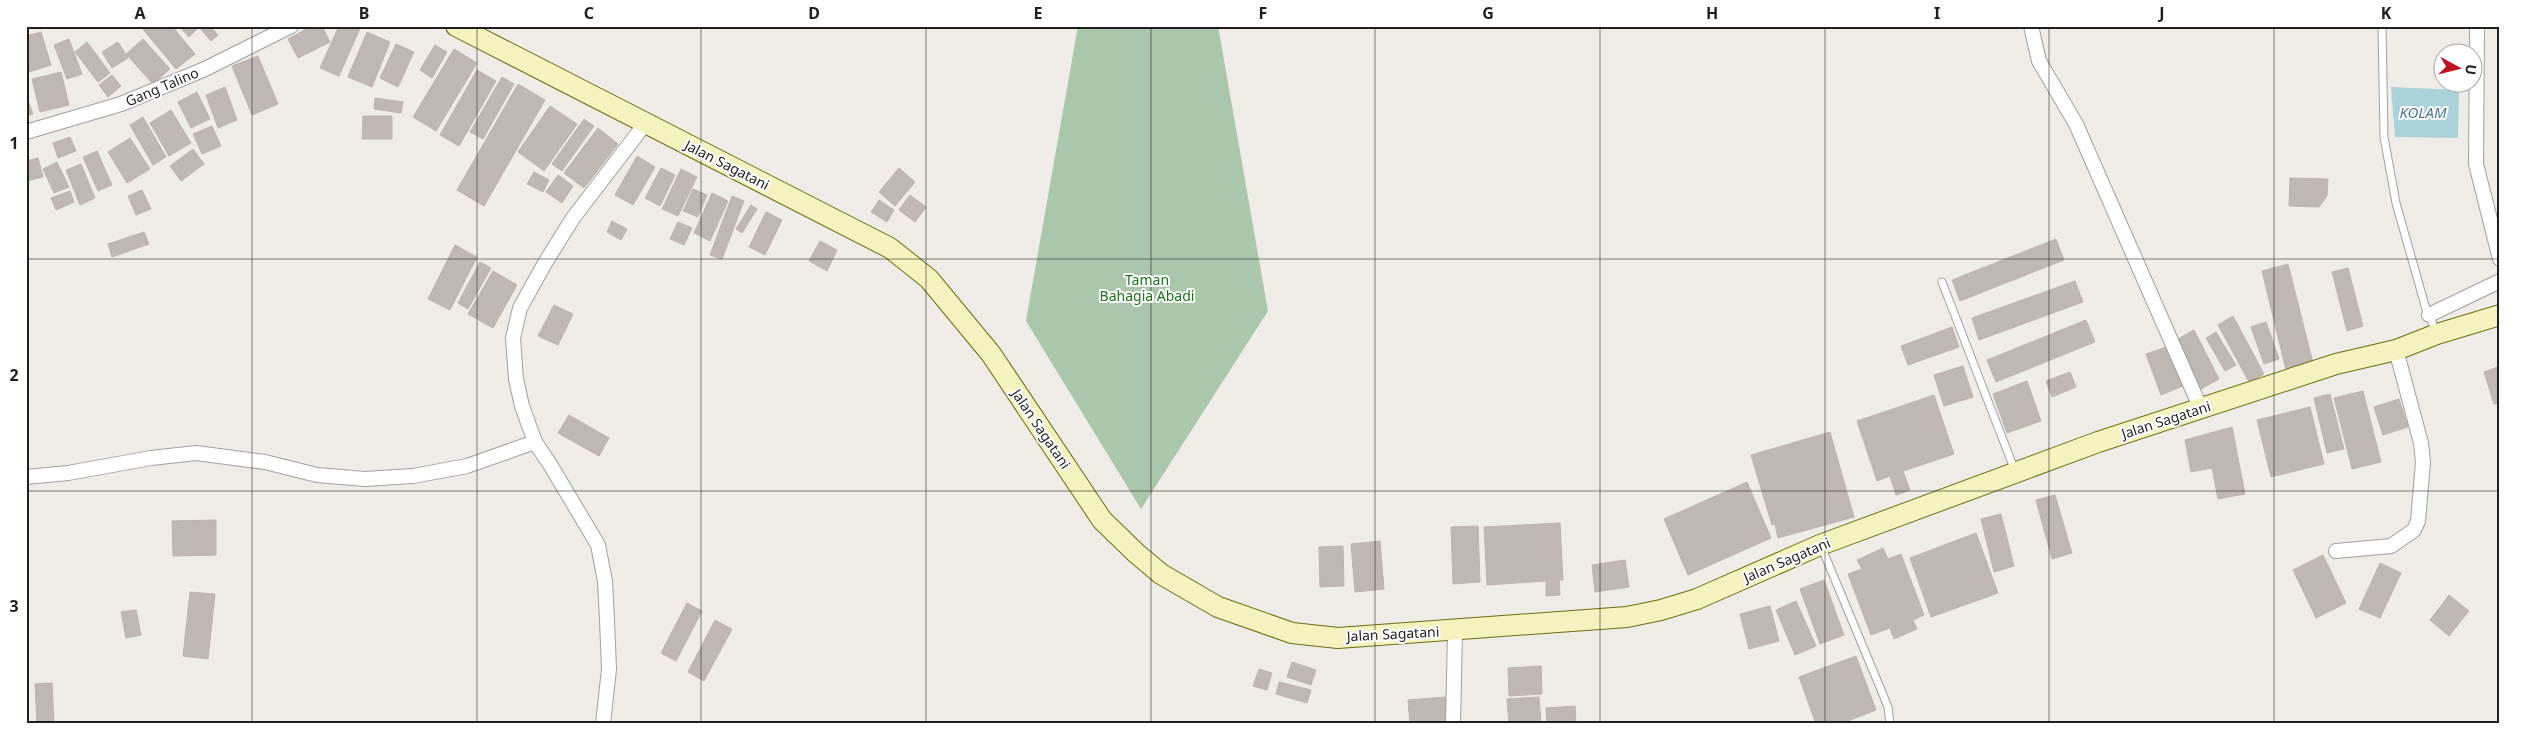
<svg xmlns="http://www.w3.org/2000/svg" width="2526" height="750" font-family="'Noto Sans',sans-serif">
<rect width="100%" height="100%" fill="#efece7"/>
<!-- cemetery -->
<path fill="#aac6ab" d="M 1078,26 L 1218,26 L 1268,311 L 1141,509 L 1026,321 Z"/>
<!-- water -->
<path fill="#abd2d9" d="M 2391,87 L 2459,90 L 2458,138 L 2395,137 Z"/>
<!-- building -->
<g fill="#bfb7b3" stroke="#c0b2aa">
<path d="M 145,26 L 172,26 L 195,54 L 176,69 L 142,28 Z"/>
<path d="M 179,26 L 194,26 L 197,29 L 189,37 Z"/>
<path d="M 198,26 L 210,26 L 218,35 L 211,41 Z"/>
<path d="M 312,26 L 322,26 L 330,42 L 298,58 L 288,39 Z"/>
<path d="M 339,26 L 361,26 L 339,76 L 320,68 Z"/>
<path d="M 41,32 L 51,65 L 29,72 L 26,62 L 26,36 Z"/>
<path d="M 367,32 L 390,42 L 372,87 L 348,77 Z"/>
<path d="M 69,39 L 82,74 L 67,79 L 54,45 Z"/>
<path d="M 143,39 L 170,69 L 153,84 L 126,54 Z"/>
<path d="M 87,42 L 110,73 L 98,82 L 75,52 Z"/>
<path d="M 118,42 L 128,58 L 112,68 L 102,52 Z"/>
<path d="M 396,44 L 414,52 L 398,87 L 380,78 Z"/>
<path d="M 435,45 L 447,52 L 432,78 L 420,70 Z"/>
<path d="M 454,49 L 477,63 L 436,131 L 413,117 Z"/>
<path d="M 258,56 L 278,104 L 252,115 L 232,66 Z"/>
<path d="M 477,70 L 496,81 L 459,146 L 440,135 Z"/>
<path d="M 61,72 L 69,105 L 40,112 L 32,79 Z"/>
<path d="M 112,75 L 121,86 L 108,97 L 99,85 Z"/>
<path d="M 502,77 L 514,84 L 483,139 L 470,132 Z"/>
<path d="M 518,84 L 545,100 L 484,206 L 457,190 Z"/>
<path d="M 225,87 L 237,120 L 218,128 L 206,95 Z"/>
<path d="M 197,92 L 210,119 L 191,128 L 178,102 Z"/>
<path d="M 26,95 L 33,114 L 26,116 Z"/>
<path d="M 375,98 L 403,102 L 401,113 L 374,109 Z"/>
<path d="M 550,106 L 577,124 L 544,171 L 518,152 Z"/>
<path d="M 171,110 L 191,143 L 169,156 L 150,123 Z"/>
<path d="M 363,116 L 392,116 L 392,139 L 362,139 Z"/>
<path d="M 143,117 L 166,157 L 153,165 L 130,125 Z"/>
<path d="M 584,119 L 594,126 L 562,171 L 552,164 Z"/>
<path d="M 212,126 L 221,146 L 202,154 L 193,134 Z"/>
<path d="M 598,128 L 618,144 L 584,188 L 564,173 Z"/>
<path d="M 70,137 L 76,151 L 58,158 L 53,143 Z"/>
<path d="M 130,138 L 150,169 L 127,183 L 108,152 Z"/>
<path d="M 193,149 L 204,164 L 181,181 L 170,166 Z"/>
<path d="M 97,151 L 112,185 L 98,191 L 83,157 Z"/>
<path d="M 637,156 L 655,167 L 633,205 L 615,195 Z"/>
<path d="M 38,158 L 43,177 L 26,181 L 26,161 Z"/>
<path d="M 57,162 L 69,187 L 54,193 L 43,169 Z"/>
<path d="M 81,164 L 95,198 L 80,205 L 66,170 Z"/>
<path d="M 661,168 L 675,175 L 660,206 L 645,198 Z"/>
<path d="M 899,168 L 915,182 L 895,206 L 879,192 Z"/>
<path d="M 681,169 L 697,177 L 678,216 L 662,209 Z"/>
<path d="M 534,172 L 549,180 L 543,192 L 527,184 Z"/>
<path d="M 558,175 L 573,186 L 562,203 L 546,192 Z"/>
<path d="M 2290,178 L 2328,179 L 2327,196 L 2319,207 L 2289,206 Z"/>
<path d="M 693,189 L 707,195 L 698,217 L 683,211 Z"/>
<path d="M 142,190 L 151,209 L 136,215 L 128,196 Z"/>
<path d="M 70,191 L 74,202 L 56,210 L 51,198 Z"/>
<path d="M 712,193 L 728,201 L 710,241 L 694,233 Z"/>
<path d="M 910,195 L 926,207 L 915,222 L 899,210 Z"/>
<path d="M 732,196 L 744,201 L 722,259 L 710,255 Z"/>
<path d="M 879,200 L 894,210 L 887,222 L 871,212 Z"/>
<path d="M 751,205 L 757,209 L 742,233 L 736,229 Z"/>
<path d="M 766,212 L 782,220 L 765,255 L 749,247 Z"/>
<path d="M 612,221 L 627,229 L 621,240 L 607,232 Z"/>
<path d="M 678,222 L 692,228 L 684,245 L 670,239 Z"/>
<path d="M 144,232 L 149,244 L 112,257 L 108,244 Z"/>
<path d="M 2056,239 L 2064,260 L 1960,301 L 1952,280 Z"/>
<path d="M 820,241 L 837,250 L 827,271 L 809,261 Z"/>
<path d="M 455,245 L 477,257 L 450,310 L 428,299 Z"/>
<path d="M 480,262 L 491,268 L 468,309 L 458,303 Z"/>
<path d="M 2288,264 L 2314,367 L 2287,374 L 2262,271 Z"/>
<path d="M 2348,268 L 2363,326 L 2347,331 L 2332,272 Z"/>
<path d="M 493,271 L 517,285 L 493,328 L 468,314 Z"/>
<path d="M 2075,281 L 2083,302 L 1979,340 L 1972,318 Z"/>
<path d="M 554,305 L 573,314 L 558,345 L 538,336 Z"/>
<path d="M 2233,316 L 2264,374 L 2249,382 L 2218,325 Z"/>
<path d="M 2086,320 L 2095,342 L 1996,382 L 1987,360 Z"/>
<path d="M 2266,322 L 2279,359 L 2264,364 L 2251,327 Z"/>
<path d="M 1952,327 L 1959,347 L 1908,365 L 1901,346 Z"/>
<path d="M 2194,330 L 2219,379 L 2201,389 L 2176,340 Z"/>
<path d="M 2216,332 L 2236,365 L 2225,371 L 2206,338 Z"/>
<path d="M 2169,346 L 2183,386 L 2161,395 L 2146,354 Z"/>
<path d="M 1963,366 L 1973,397 L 1944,406 L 1934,375 Z"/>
<path d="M 2500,366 L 2500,403 L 2494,404 L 2484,372 Z"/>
<path d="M 2070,372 L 2076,387 L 2052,397 L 2046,381 Z"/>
<path d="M 2027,381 L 2041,421 L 2007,433 L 1993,394 Z"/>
<path d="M 2363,391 L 2381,462 L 2352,469 L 2334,398 Z"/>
<path d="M 2330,394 L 2344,449 L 2327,453 L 2314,398 Z"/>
<path d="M 1934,395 L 1954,454 L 1903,471 L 1910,490 L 1896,495 L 1890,476 L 1877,481 L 1857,421 Z"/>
<path d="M 2399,399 L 2408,427 L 2383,435 L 2374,407 Z"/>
<path d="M 2310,407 L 2324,464 L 2271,477 L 2257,420 Z"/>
<path d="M 569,415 L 609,438 L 599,456 L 558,433 Z"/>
<path d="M 2232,427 L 2245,494 L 2218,499 L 2212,468 L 2191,472 L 2185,440 Z"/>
<path d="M 1830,432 L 1854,517 L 1778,538 L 1775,524 L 1772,525 L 1751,455 Z"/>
<path d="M 1747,482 L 1771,538 L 1688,575 L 1664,519 Z"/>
<path d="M 2055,495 L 2072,553 L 2052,559 L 2036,500 Z"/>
<path d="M 2001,514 L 2014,566 L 1994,572 L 1981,519 Z"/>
<path d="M 216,520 L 216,555 L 173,556 L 172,521 Z"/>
<path d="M 1560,523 L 1563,580 L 1559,580 L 1560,595 L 1546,596 L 1546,581 L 1487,585 L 1484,527 Z"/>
<path d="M 1478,526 L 1480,582 L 1453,584 L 1451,527 Z"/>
<path d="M 1976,533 L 1998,593 L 1931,617 L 1910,558 Z"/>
<path d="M 1380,541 L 1384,589 L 1355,592 L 1351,544 Z"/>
<path d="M 1343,546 L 1344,586 L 1320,587 L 1319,547 Z"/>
<path d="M 1883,548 L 1888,559 L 1901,554 L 1924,615 L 1913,620 L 1917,629 L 1894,639 L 1890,628 L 1871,635 L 1848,574 L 1862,569 L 1857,560 Z"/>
<path d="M 2323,555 L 2346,603 L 2316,618 L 2293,570 Z"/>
<path d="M 1625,560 L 1629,587 L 1595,592 L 1592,565 Z"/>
<path d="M 2380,563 L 2401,573 L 2380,618 L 2359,609 Z"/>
<path d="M 1824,580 L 1844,635 L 1820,644 L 1800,589 Z"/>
<path d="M 190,592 L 215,594 L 208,659 L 183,656 Z"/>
<path d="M 2449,595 L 2469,611 L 2449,636 L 2430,620 Z"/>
<path d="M 1796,601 L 1816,646 L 1795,655 L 1776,610 Z"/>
<path d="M 687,603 L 702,611 L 676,661 L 661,653 Z"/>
<path d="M 1770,606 L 1779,641 L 1749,649 L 1740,614 Z"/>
<path d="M 136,610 L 141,635 L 126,638 L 121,612 Z"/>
<path d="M 715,620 L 732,629 L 704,681 L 688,672 Z"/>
<path d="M 1856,656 L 1876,710 L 1840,724 L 1816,724 L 1799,677 Z"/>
<path d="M 1292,662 L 1316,670 L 1311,685 L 1287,677 Z"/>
<path d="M 1541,666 L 1542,694 L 1509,696 L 1508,668 Z"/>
<path d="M 1259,669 L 1272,673 L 1267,690 L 1253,686 Z"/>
<path d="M 1279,682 L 1311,690 L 1307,703 L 1276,694 Z"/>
<path d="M 52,683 L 54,724 L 37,724 L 35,684 Z"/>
<path d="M 1445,697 L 1447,724 L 1410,724 L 1408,700 Z"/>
<path d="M 1539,697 L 1541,724 L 1509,724 L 1507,699 Z"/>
<path d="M 1575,706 L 1576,724 L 1547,724 L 1546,708 Z"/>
</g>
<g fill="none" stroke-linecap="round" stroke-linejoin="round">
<defs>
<g id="lane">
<path d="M 2382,26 L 2384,137 L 2396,203 L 2426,309 L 2437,333"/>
<path d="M 1942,282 L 2015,471"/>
<path d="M 1821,546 L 1879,685 L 1888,707 L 1890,724"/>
</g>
<g id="street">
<path d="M 2031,26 L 2039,61 L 2076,124 L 2201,409"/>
<path d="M 2477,26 L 2476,164 L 2500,259"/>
<path d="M 26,132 L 121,104 L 205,69 L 291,26"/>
<path d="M 2429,315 L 2500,281"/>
<path d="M 26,477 L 68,473 L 151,458 L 196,453 L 265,462 L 317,475 L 365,479 L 413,476 L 467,466 L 535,442"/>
<path d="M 2336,551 L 2391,546 L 2414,530 L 2418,521 L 2423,462 L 2421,443 L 2396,350"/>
<path d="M 603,724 L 609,669 L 607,620 L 605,581 L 598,545 L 551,466 L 535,442 L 522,406 L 516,379 L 513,338 L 520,308 L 545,263 L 573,218 L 645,124"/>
<path d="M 1453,724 L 1455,631"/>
</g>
<path id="secondary" d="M 456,26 L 890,248 L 929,279 L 991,354 L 1102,520 L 1136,553 L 1161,574 L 1218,607 L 1292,633 L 1338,638 L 1627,617 L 1661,610 L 1697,599 L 1820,545 L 2098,442 L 2336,364 L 2396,350 L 2437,334 L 2500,315"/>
</defs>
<!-- lane casing -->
<use href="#lane" stroke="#a0a0a0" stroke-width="9"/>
<!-- street casing -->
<use href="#street" stroke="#a0a0a0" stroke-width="16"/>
<!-- secondary casing -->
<use href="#secondary" stroke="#6c6e0f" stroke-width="22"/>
<!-- lane -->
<use href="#lane" stroke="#fff" stroke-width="7"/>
<!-- street -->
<use href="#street" stroke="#fff" stroke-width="14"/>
<!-- secondary -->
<use href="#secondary" stroke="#f4f2bf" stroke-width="20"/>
</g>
<!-- grid -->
<path fill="none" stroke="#1f1f1f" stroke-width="1" stroke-opacity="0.55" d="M 252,26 L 252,724M 477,26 L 477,724M 701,26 L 701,724M 926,26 L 926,724M 1151,26 L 1151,724M 1375,26 L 1375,724M 1600,26 L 1600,724M 1825,26 L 1825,724M 2049,26 L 2049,724M 2274,26 L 2274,724M 26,259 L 2500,259M 26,491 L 2500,491"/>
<g text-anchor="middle" stroke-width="4" stroke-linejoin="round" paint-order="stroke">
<!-- street labels -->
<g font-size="14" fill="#1f1f1f" stroke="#fff">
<text transform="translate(162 87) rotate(-23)" y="5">Gang Talino</text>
<text transform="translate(727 165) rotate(27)" y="5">Jalan Sagatani</text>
<text transform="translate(2166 420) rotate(-18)" y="5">Jalan Sagatani</text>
<text transform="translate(1041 429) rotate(56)" y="5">Jalan Sagatani</text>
<text transform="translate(1787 560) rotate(-23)" y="5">Jalan Sagatani</text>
<text transform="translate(1393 634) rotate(-3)" y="5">Jalan Sagatani</text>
</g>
<!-- park labels -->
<g font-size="14" fill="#167515" stroke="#fff">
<text x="1147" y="285">Taman<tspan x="1147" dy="16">Bahagia Abadi</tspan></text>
</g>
<!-- water labels -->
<g font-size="15" font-style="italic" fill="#4d7998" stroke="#fff">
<text x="2423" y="118">KOLAM</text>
</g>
</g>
<!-- border -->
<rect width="2526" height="750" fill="none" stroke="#ffffff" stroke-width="55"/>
<!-- north arrow -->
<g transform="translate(2458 68) rotate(97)"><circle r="24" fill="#ffffff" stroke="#a5a5a5"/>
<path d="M0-4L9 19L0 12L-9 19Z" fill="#bd1120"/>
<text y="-8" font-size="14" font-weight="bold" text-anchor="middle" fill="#1f1f1f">U</text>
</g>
<rect x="28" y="28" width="2470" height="694" fill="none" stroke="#1f1f1f" stroke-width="2"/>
<g font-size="16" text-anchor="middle" font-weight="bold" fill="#1f1f1f">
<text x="140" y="19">A</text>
<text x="364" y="19">B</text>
<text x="589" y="19">C</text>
<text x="814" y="19">D</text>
<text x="1038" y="19">E</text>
<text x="1263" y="19">F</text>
<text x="1488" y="19">G</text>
<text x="1712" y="19">H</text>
<text x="1937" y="19">I</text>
<text x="2162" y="19">J</text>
<text x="2386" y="19">K</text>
<text x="14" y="149">1</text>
<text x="14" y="381">2</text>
<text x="14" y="612">3</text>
</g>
</svg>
